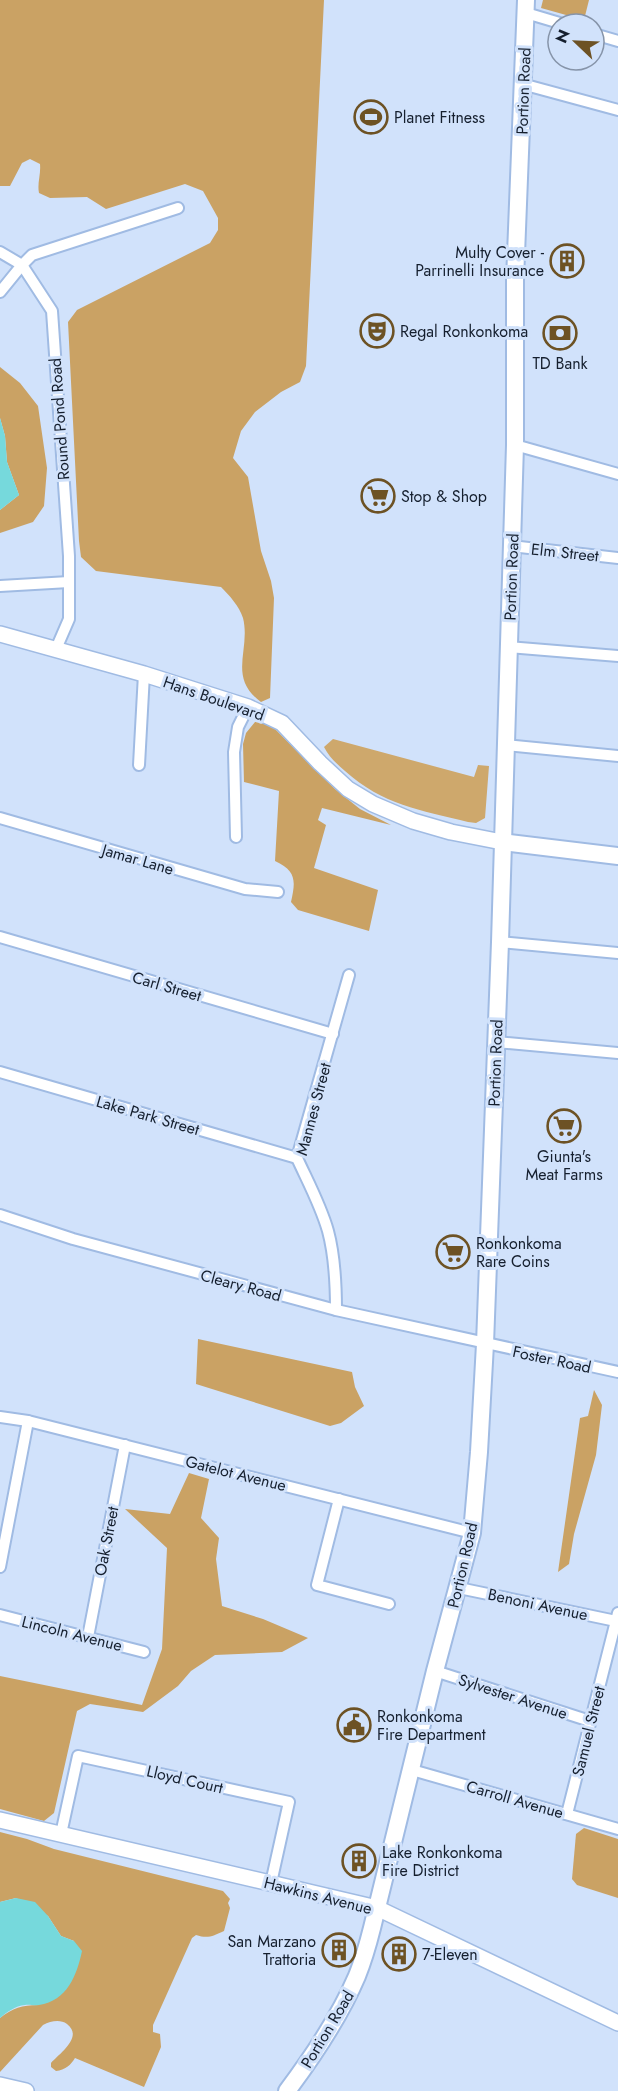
<svg xmlns="http://www.w3.org/2000/svg" width="618" height="2091" font-family="Jost,sans-serif">
<rect width="100%" height="100%" fill="#d1e2fb"/>
<!-- green -->
<path fill="#cea86c" d="M 333,739 L 474,777 L 478,765 L 489,766 L 485,818 L 476,823 L 468,822 C 420,810 383,805 345,771 C 336,763 329,757 324,747 Z"/>
<!-- forest -->
<g fill="#caa264">
<path d="M 0,0 L 324,0 L 306,366 L 300,382 L 281,392 L 255,412 L 241,431 L 233,458 L 248,477 L 261,551 L 271,581 L 274,598 L 270,698 L 261,702 C 227,677 251,650 243,618 C 239,606 230,596 221,587 L 96,571 L 81,557 L 79,541 L 68,322 L 77,310 L 210,243 L 218,230 L 218,218 L 203,191 L 185,184 L 106,209 L 87,197 L 50,198 L 39,193 C 37,183 41,175 40,164 L 30,159 L 22,163 L 10,186 L 0,186 Z"/>
<path d="M 543,0 L 589,0 L 584,20 L 541,8 Z"/>
<path d="M 0,367 L 20,383 L 38,406 L 47,468 L 44,506 L 33,522 L 0,533 L 0,510 L 19,495 L 7,462 L 5,436 L 0,418 Z"/>
<path d="M 255,722 L 262,722 L 274,728 L 335,789 L 360,809 L 391,825 L 322,808 L 318,820 L 326,825 L 314,868 L 378,890 L 369,931 L 298,910 L 291,902 C 296,880 296,871 275,861 L 279,791 L 244,782 L 243,744 L 246,733 Z"/>
<path d="M 198,1339 L 352,1372 L 355,1387 L 364,1406 L 341,1423 L 330,1426 L 196,1384 Z"/>
<path d="M 594,1390 L 602,1405 L 596,1455 L 574,1534 L 569,1564 L 558,1572 L 580,1418 L 588,1416 Z"/>
<path d="M 189,1473 L 209,1479 L 201,1518 L 219,1538 L 216,1559 L 222,1606 L 263,1619 L 308,1638 L 282,1652 L 215,1655 L 191,1671 L 178,1686 L 143,1712 L 90,1704 L 77,1711 L 54,1813 L 44,1821 L 0,1809 L 0,1676 L 142,1705 L 162,1649 L 167,1548 L 125,1509 L 170,1514 Z"/>
<path d="M 584,1828 L 618,1839 L 618,1898 L 577,1885 L 572,1879 L 576,1834 Z"/>
<path d="M 0,1832 L 27,1839 L 54,1849 L 223,1891 L 230,1899 L 228,1903 L 230,1908 L 224,1931 C 213,1936 208,1939 196,1935 L 192,1938 L 153,2025 L 153,2032 L 160,2034 L 161,2047 L 144,2087 L 75,2058 C 71,2065 65,2070 56,2071 L 51,2067 L 51,2063 C 59,2054 84,2037 67,2024 C 60,2019 51,2021 43,2025 L 0,2072 L 0,2018 C 13,2008 22,2005 38,2005 L 74,1941 L 61,1936 L 48,1916 L 16,1898 L 0,1902 Z"/>
</g>
<!-- water -->
<g fill="#76d9dc">
<path d="M 0,418 L 5,436 L 7,462 L 19,495 L 0,510 Z"/>
<path d="M 16,1898 L 35,1902 L 48,1916 L 61,1936 L 74,1941 L 82,1951 C 77,1975 67,2001 39,2005 C 34,2006 29,2004 25,2005 C 15,2006 7,2012 0,2018 L 0,1902 Z"/>
</g>
<g fill="none" stroke-linecap="round" stroke-linejoin="round">
<defs>
<g id="street">
<path d="M 526,13 L 563,24"/>
<path d="M 594,34 L 618,41"/>
<path d="M 522,84 L 618,110"/>
<path d="M 0,252 L 22,265 L 52,311 L 69,556 L 69,619 L 56,649"/>
<path d="M 0,292 L 22,265 L 32,255 L 178,208"/>
<path d="M 515,445 L 618,474"/>
<path d="M 511,546 L 618,558"/>
<path d="M 0,586 L 69,582"/>
<path d="M 508,647 L 618,656"/>
<path d="M 505,745 L 618,756"/>
<path d="M 139,765 L 144,674"/>
<path d="M 0,818 L 245,889 L 278,892"/>
<path d="M 236,837 L 234,752 L 238,727 L 248,707"/>
<path d="M 0,937 L 333,1034"/>
<path d="M 500,942 L 618,953"/>
<path d="M 496,1042 L 618,1053"/>
<path d="M 0,1072 L 297,1158"/>
<path d="M 0,1215 L 73,1239 L 336,1310 L 618,1372"/>
<path d="M 336,1310 C 336,1283 335,1257 328,1231 C 321,1206 308,1182 297,1158 L 349,975"/>
<path d="M 0,1417 L 28,1421 L 472,1533"/>
<path d="M 339,1499 L 317,1585 L 389,1604"/>
<path d="M 0,1567 L 28,1421"/>
<path d="M 459,1588 L 616,1621"/>
<path d="M 0,1615 L 144,1652"/>
<path d="M 88,1637 L 125,1445"/>
<path d="M 435,1671 L 590,1721"/>
<path d="M 412,1770 L 618,1829"/>
<path d="M 567,1814 L 618,1613"/>
<path d="M 61,1834 L 78,1756 L 289,1802 L 271,1883"/>
</g>
<g id="secondary">
<path d="M 0,634 L 144,674 L 248,707 L 282,723 L 320,763 L 348,789 L 373,804 L 413,821 L 451,832 L 502,842"/>
<path d="M 0,1820 L 377,1908 L 618,2023"/>
<path d="M 0,2085 L 26,2091"/>
</g>
<g id="primary">
<path d="M 502,842 L 618,856"/>
<path d="M 287,2091 C 314,2055 339,2018 357,1976 C 363,1961 368,1944 372,1928 L 435,1671 L 472,1533 L 479,1452 L 485,1344 L 500,942 L 515,445 L 515,280 L 526,0"/>
</g>
</defs>
<!-- street casing -->
<use href="#street" stroke="#a0bbe3" stroke-width="14"/>
<!-- secondary casing -->
<use href="#secondary" stroke="#a0bbe3" stroke-width="18"/>
<!-- primary casing -->
<use href="#primary" stroke="#a0bbe3" stroke-width="20"/>
<!-- street -->
<use href="#street" stroke="#fff" stroke-width="10"/>
<!-- secondary -->
<use href="#secondary" stroke="#fff" stroke-width="15"/>
<!-- primary -->
<use href="#primary" stroke="#fff" stroke-width="16"/>
</g>
<!-- icons -->
<defs>
<symbol id="stadium-ring" viewBox="-11 -11 22 22"><circle r="9.5" fill="#d1e2fb" stroke="#6d5224" stroke-width="1.5"/><path d="M0-5a6.5 5 0 1 0 0 10a6.5 5 0 1 0 0-10ZM-3.5-1.8h7v3.6h-7Z" fill="#6d5224"/></symbol>
<symbol id="building-ring" viewBox="-11 -11 22 22"><circle r="9.5" fill="#d1e2fb" stroke="#6d5224" stroke-width="1.5"/><path d="M-4-6H4V6H1V3H-1V6H-4ZM-2.5-4.3h1.7v1.8h-1.7ZM.8-4.3h1.7v1.8H.8ZM-2.5-1h1.7V.8h-1.7ZM.8-1h1.7V.8H.8Z" fill="#6d5224"/></symbol>
<symbol id="theatre-ring" viewBox="-11 -11 22 22"><circle r="9.5" fill="#d1e2fb" stroke="#6d5224" stroke-width="1.5"/><path d="M-5-5.5Q0-4 5-5.5V0Q5 5 0 6Q-5 5-5 0ZM-3.3-2.5H-1v1.5H-3.3ZM1-2.5H3.3v1.5H1ZM-2.8 1Q0 5.5 2.8 1Z" fill="#6d5224"/></symbol>
<symbol id="bank-ring" viewBox="-11 -11 22 22"><circle r="9.5" fill="#d1e2fb" stroke="#6d5224" stroke-width="1.5"/><path d="M-6-4H6V4H-6ZM0-2.3a2.3 2.3 0 1 0 0 4.6a2.3 2.3 0 1 0 0-4.6Z" fill="#6d5224"/></symbol>
<symbol id="supermarket-ring" viewBox="-11 -11 22 22"><circle r="9.5" fill="#d1e2fb" stroke="#6d5224" stroke-width="1.5"/><path d="M-6-5.5h2.5l.6 2H6L4.5 2H-2.5L-4.4-4H-6ZM-1.5 3.2a1.3 1.3 0 1 0 .1 0ZM3 3.2a1.3 1.3 0 1 0 .1 0Z" fill="#6d5224"/></symbol>
<symbol id="civic-ring" viewBox="-11 -11 22 22"><circle r="9.5" fill="#d1e2fb" stroke="#6d5224" stroke-width="1.5"/><path d="M-.6-6.5H3V-4.5H.6V-3L4-1V1h2V6H-6V1h2V-1L-.6-3ZM-1.2 2.5V6h2.4V2.5Z" fill="#6d5224"/></symbol>
</defs>
<g fill-rule="evenodd">
<use href="#stadium-ring" x="352" y="98" width="38" height="38"/>
<use href="#building-ring" x="548" y="242" width="38" height="38"/>
<use href="#theatre-ring" x="358" y="312" width="38" height="38"/>
<use href="#bank-ring" x="541" y="314" width="38" height="38"/>
<use href="#supermarket-ring" x="359" y="477" width="38" height="38"/>
<use href="#supermarket-ring" x="545" y="1107" width="38" height="38"/>
<use href="#supermarket-ring" x="434" y="1233" width="38" height="38"/>
<use href="#civic-ring" x="335" y="1706" width="38" height="38"/>
<use href="#building-ring" x="340" y="1842" width="38" height="38"/>
<use href="#building-ring" x="320" y="1931" width="38" height="38"/>
<use href="#building-ring" x="380" y="1935" width="38" height="38"/>
</g>
<g text-anchor="middle" stroke-width="6" stroke-linejoin="round" paint-order="stroke">
<!-- street labels -->
<g font-size="16" fill="#151f2e" stroke="#d1e2fb">
<text transform="translate(523 91) rotate(-88)" y="6">Portion Road</text>
<text transform="translate(59 419) rotate(-94)" y="6">Round Pond Road</text>
<text transform="translate(565 552) rotate(6)" y="6">Elm Street</text>
<text transform="translate(511 577) rotate(-88)" y="6">Portion Road</text>
<text transform="translate(214 698) rotate(19)" y="6">Hans Boulevard</text>
<text transform="translate(138 859) rotate(16)" y="6">Jamar Lane</text>
<text transform="translate(167 986) rotate(16)" y="6">Carl Street</text>
<text transform="translate(495 1063) rotate(-88)" y="6">Portion Road</text>
<text transform="translate(313 1109) rotate(-75)" y="6">Mannes Street</text>
<text transform="translate(148 1115) rotate(16)" y="6">Lake Park Street</text>
<text transform="translate(241 1285) rotate(15)" y="6">Cleary Road</text>
<text transform="translate(552 1359) rotate(12)" y="6">Foster Road</text>
<text transform="translate(236 1473) rotate(14)" y="6">Gatelot Avenue</text>
<text transform="translate(106 1541) rotate(-79)" y="6">Oak Street</text>
<text transform="translate(462 1565) rotate(-77)" y="6">Portion Road</text>
<text transform="translate(538 1604) rotate(12)" y="6">Benoni Avenue</text>
<text transform="translate(72 1633) rotate(14)" y="6">Lincoln Avenue</text>
<text transform="translate(513 1696) rotate(18)" y="6">Sylvester Avenue</text>
<text transform="translate(588 1731) rotate(-76)" y="6">Samuel Street</text>
<text transform="translate(185 1779) rotate(13)" y="6">Lloyd Court</text>
<text transform="translate(515 1799) rotate(16)" y="6">Carroll Avenue</text>
<text transform="translate(318 1895) rotate(14)" y="6">Hawkins Avenue</text>
<text transform="translate(327 2029) rotate(-59)" y="6">Portion Road</text>
</g>
<!-- poi labels -->
<g font-size="16" fill="#151f2e" stroke="#d1e2fb" text-anchor="start">
<text x="394" y="123">Planet Fitness</text>
<text x="544" y="258" text-anchor="end">Multy Cover -<tspan x="544" dy="18">Parrinelli Insurance</tspan></text>
<text x="400" y="337">Regal Ronkonkoma</text>
<text x="560" y="369" text-anchor="middle">TD Bank</text>
<text x="401" y="502">Stop &amp; Shop</text>
<text x="564" y="1162" text-anchor="middle">Giunta's<tspan x="564" dy="18">Meat Farms</tspan></text>
<text x="476" y="1249">Ronkonkoma<tspan x="476" dy="18">Rare Coins</tspan></text>
<text x="377" y="1722">Ronkonkoma<tspan x="377" dy="18">Fire Department</tspan></text>
<text x="382" y="1858">Lake Ronkonkoma<tspan x="382" dy="18">Fire District</tspan></text>
<text x="316" y="1947" text-anchor="end">San Marzano<tspan x="316" dy="18">Trattoria</tspan></text>
<text x="422" y="1960">7-Eleven</text>
</g>
</g>
<!-- north arrow -->
<g transform="translate(576 42) rotate(293)"><circle r="28" fill="#d1e2fb" stroke="#8694a9" stroke-width="1.5"/>
<path d="M0-4.5L10 22L0 15L-10 22Z" fill="#6d5224"/>
<text y="-9" font-size="16" font-weight="bold" text-anchor="middle" fill="#151f2e">N</text>
</g>
</svg>
